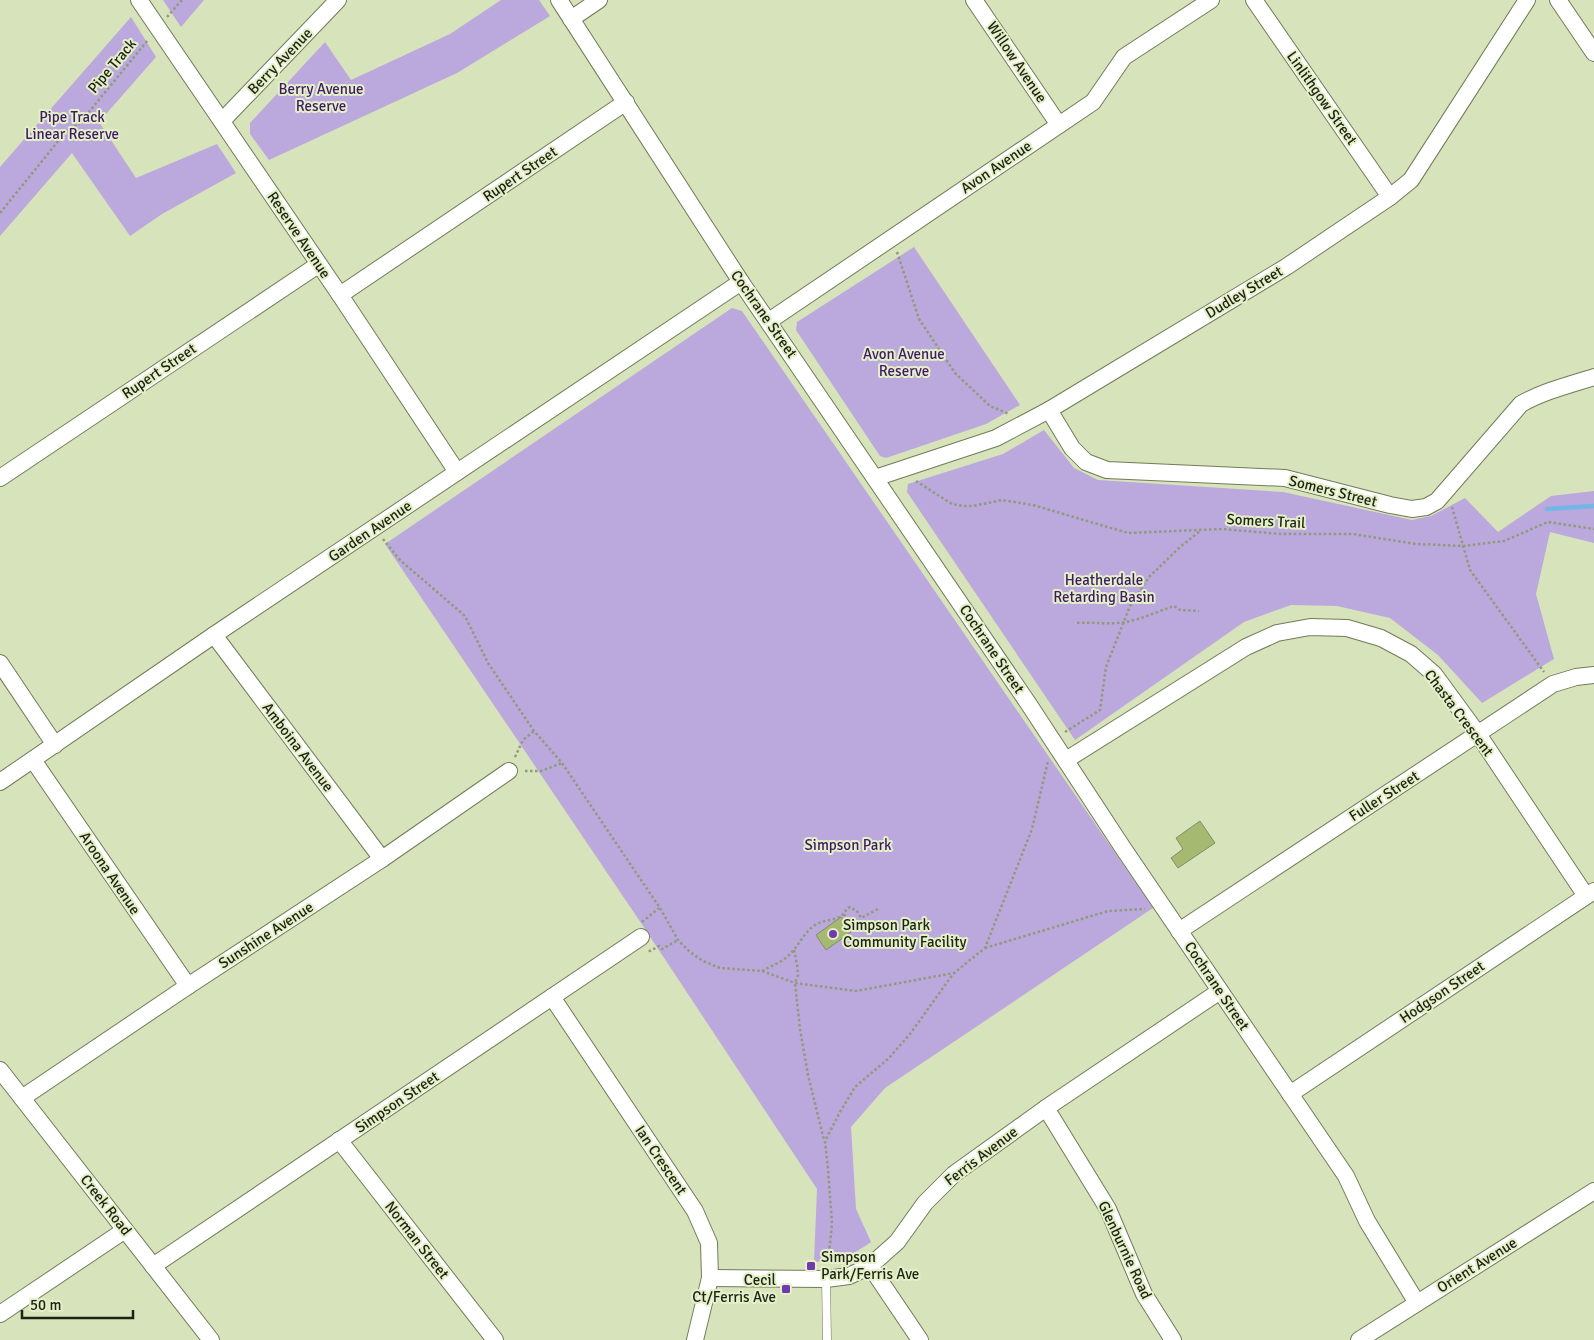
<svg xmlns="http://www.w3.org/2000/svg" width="1594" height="1340" font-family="Signika,sans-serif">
<rect width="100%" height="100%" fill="#d7e3bb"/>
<!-- green -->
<g fill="#bba8dc">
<path d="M 163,0 L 204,0 L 181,27 Z"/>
<path d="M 501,0 L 539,0 L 550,16 L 457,73 L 269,160 L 250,134 L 250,123 L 325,42 L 351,80 L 450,34 Z"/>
<path d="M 131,17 L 156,57 L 99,122 L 136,178 L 217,144 L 236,173 L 162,214 L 130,236 L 72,153 L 0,236 L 0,167 Z"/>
<path d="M 914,247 L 1020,405 L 986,424 L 886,458 L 880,456 L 796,330 L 797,322 Z"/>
<path d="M 732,308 L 742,311 L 1153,908 L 885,1088 L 851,1127 L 856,1209 L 871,1242 C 849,1257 841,1261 814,1262 L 817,1189 L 639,920 L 385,544 Z"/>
<path d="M 1044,430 L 1074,468 L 1098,480 L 1283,492 L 1412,520 L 1431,516 L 1465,498 L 1498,532 L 1551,496 L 1594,491 L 1594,543 L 1550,532 L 1536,594 L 1554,659 L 1482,703 L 1438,655 L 1390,618 L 1337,606 L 1291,605 L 1244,622 L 1075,740 L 907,492 L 908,484 L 1003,454 Z"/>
</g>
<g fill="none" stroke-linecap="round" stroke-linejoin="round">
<!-- stream -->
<path stroke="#73b7e8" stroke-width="4.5" d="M 1547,509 L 1594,506"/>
</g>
<!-- building -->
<g fill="#a6b970" stroke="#838d69">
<path d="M 1200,821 L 1215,843 L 1178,868 L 1171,858 L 1183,849 L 1176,838 Z"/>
<path d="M 841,917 L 851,932 L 826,950 L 816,935 Z"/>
</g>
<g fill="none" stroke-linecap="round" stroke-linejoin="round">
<defs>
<path id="lane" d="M 826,1279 L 827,1340"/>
<g id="street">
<path d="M 139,0 L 340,295 L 457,472"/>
<path d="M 559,0 L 741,282 L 1028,703 L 1123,848 L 1346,1176 L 1367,1221 L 1417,1303"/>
<path d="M 974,0 L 1059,125"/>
<path d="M 1254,0 L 1390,197"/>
<path d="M 1558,0 L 1594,53"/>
<path d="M 571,19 L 599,0"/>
<path d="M 222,121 L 338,0"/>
<path d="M 340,295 L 626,102"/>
<path d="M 769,321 L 1093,102 L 1124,57 L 1211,0"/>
<path d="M 1049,410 L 1072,448 L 1086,462 L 1107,470 L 1285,478 L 1390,505 L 1412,509 L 1426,507 L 1437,501 L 1521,404 C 1544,391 1569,385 1594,377"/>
<path d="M 0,478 L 318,265"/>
<path d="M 875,478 L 996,438 L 1049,410 L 1286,267 L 1390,197 L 1411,180 L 1527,0"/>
<path d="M 214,635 L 382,859"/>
<path d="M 0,663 L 55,745"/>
<path d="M 33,760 L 188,986"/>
<path d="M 1066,760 L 1246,647 L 1277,633 L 1310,627 L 1347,628 L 1381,638 L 1411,654 L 1434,674 L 1478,734 L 1586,896"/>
<path d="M 0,782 L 214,635 L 741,282"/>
<path d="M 1179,931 L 1553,684 L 1576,677 L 1594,675"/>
<path d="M 552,997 L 695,1211 L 709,1243 L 710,1278 L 695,1340"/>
<path d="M 0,1070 L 211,1340"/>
<path d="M 1290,1094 L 1594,891"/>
<path d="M 22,1098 L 188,986 L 382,859 L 509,771"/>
<path d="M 1046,1108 L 1108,1209 L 1144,1294 L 1173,1340"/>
<path d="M 339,1140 L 495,1340"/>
<path d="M 153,1266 L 641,937"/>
<path d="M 870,1266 L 920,1340"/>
<path d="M 710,1278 L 826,1279 L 849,1276 L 870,1266 L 897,1242 L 925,1203 L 954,1174 L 1046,1108 L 1220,991"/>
<path d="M 0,1314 L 125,1230"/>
<path d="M 1359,1340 L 1594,1191"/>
</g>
</defs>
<!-- lane casing -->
<use href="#lane" stroke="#717c57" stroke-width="9"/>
<!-- street casing -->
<use href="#street" stroke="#717c57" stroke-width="18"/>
<!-- path -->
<g stroke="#919a7c" stroke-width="2.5" stroke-dasharray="2.5 2.5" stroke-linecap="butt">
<path d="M 167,17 L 182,0"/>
<path d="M 0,213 L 68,129 L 79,124 L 148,40"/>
<path d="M 897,252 L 919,319 L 955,373 L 990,406 L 1009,414"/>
<path d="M 916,481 L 952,504 L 963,506 L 973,506 L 1002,500 L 1033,505 L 1128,533 L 1222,529 L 1281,534 L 1353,534 L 1416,544 L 1463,546 L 1504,541 L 1548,522 L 1594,529"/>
<path d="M 1452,507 L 1470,570 L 1544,672"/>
<path d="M 383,539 L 400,560 L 465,616 L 488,663 L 534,731 L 562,763 L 660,908 L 678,940 L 690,952 L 703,961 L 720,968 L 762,971 L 795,983 L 856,991 L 954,973 L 985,948 L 1032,829 L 1048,761"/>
<path d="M 1077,623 C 1090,622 1103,624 1117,623 C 1136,622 1156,612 1174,606 L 1180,610 L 1199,611"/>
<path d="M 1065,732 L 1100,710 L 1106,667 L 1130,606 L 1149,577 L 1180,547 L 1200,531"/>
<path d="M 515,757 L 523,740 L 534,731"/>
<path d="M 525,771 L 541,771 L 562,763"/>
<path d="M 844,914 L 851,928 L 854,928"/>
<path d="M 642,922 L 659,908"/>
<path d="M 985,948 L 1108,911 L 1145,909"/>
<path d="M 649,950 L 650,951 L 659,946 L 662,949 L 678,940"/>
<path d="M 794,950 L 797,964 L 798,975 L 795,983 L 800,1029 L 808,1075 L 824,1140"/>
<path d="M 762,971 C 771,966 782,962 789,955 C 799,946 803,933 815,925 C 825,918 841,923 847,908 L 850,907 L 857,911 L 861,918 L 878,909"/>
<path d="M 828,1263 L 832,1224 L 828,1169 L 825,1141 L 840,1112 L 855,1087 L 889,1058 L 910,1034 L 953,974"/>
</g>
<!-- lane -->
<use href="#lane" stroke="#fff" stroke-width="8"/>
<!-- street -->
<use href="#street" stroke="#fff" stroke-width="16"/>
</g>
<!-- markers -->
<g fill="#7039af" stroke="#e4f0c8" stroke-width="2">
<circle cx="833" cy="934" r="5"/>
<rect x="806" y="1261" width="10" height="10" rx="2.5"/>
<rect x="781" y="1284" width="10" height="10" rx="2.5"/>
</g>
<g text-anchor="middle" stroke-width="4" stroke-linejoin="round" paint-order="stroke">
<!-- street labels -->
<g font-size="15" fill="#1e2214" stroke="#e4f0c8">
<text transform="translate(280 61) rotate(-46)" y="5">Berry Avenue</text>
<text transform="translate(1017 62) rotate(56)" y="5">Willow Avenue</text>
<text transform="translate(112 66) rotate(-50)" y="5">Pipe Track</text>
<text transform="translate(1322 98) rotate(55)" y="5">Linlithgow Street</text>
<text transform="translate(996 167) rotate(-34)" y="5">Avon Avenue</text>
<text transform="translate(520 174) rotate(-34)" y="5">Rupert Street</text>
<text transform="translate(299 235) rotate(56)" y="5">Reserve Avenue</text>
<text transform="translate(1244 292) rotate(-31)" y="5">Dudley Street</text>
<text transform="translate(764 314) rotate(55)" y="5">Cochrane Street</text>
<text transform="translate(159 371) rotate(-34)" y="5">Rupert Street</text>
<text transform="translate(1333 491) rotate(14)" y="5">Somers Street</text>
<text transform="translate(1266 521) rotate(3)" y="5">Somers Trail</text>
<text transform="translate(370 531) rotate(-34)" y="5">Garden Avenue</text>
<text transform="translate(992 649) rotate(56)" y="5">Cochrane Street</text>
<text transform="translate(1459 713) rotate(53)" y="5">Chasta Crescent</text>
<text transform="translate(298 747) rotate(53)" y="5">Amboina Avenue</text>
<text transform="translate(1384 796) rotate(-33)" y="5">Fuller Street</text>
<text transform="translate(110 873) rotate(56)" y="5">Aroona Avenue</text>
<text transform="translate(266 935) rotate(-33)" y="5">Sunshine Avenue</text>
<text transform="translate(1217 986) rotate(56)" y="5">Cochrane Street</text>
<text transform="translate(1442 992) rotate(-34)" y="5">Hodgson Street</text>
<text transform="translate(397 1102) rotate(-34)" y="5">Simpson Street</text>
<text transform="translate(981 1156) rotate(-37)" y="5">Ferris Avenue</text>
<text transform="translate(661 1160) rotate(56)" y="5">Ian Crescent</text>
<text transform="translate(106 1205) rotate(52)" y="5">Creek Road</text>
<text transform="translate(417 1240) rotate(52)" y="5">Norman Street</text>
<text transform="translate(1125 1250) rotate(65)" y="5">Glenburnie Road</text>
<text transform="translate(1477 1265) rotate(-32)" y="5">Orient Avenue</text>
</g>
<!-- park labels -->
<g font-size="15" fill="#3f1967" stroke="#e4f0c8">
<text x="321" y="94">Berry Avenue<tspan x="321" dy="17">Reserve</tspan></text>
<text x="72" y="122">Pipe Track<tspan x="72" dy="17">Linear Reserve</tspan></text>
<text x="904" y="359">Avon Avenue<tspan x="904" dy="17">Reserve</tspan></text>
<text x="1104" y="585">Heatherdale<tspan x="1104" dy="17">Retarding Basin</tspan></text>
<text x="848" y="850">Simpson Park</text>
</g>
<!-- poi labels -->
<g font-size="15" fill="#1e2214" stroke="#e4f0c8" text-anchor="start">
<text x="843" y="930">Simpson Park<tspan x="843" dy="17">Community Facility</tspan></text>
<text x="821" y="1262">Simpson<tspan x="821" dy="17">Park/Ferris Ave</tspan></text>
<text x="776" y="1285" text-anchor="end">Cecil<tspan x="776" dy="17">Ct/Ferris Ave</tspan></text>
</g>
</g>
<!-- scale -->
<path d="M22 1310v8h111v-8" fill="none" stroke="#1e2214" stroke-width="2.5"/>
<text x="30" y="1310" font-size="15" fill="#1e2214" stroke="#e4f0c8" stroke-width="4" paint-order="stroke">50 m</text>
</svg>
